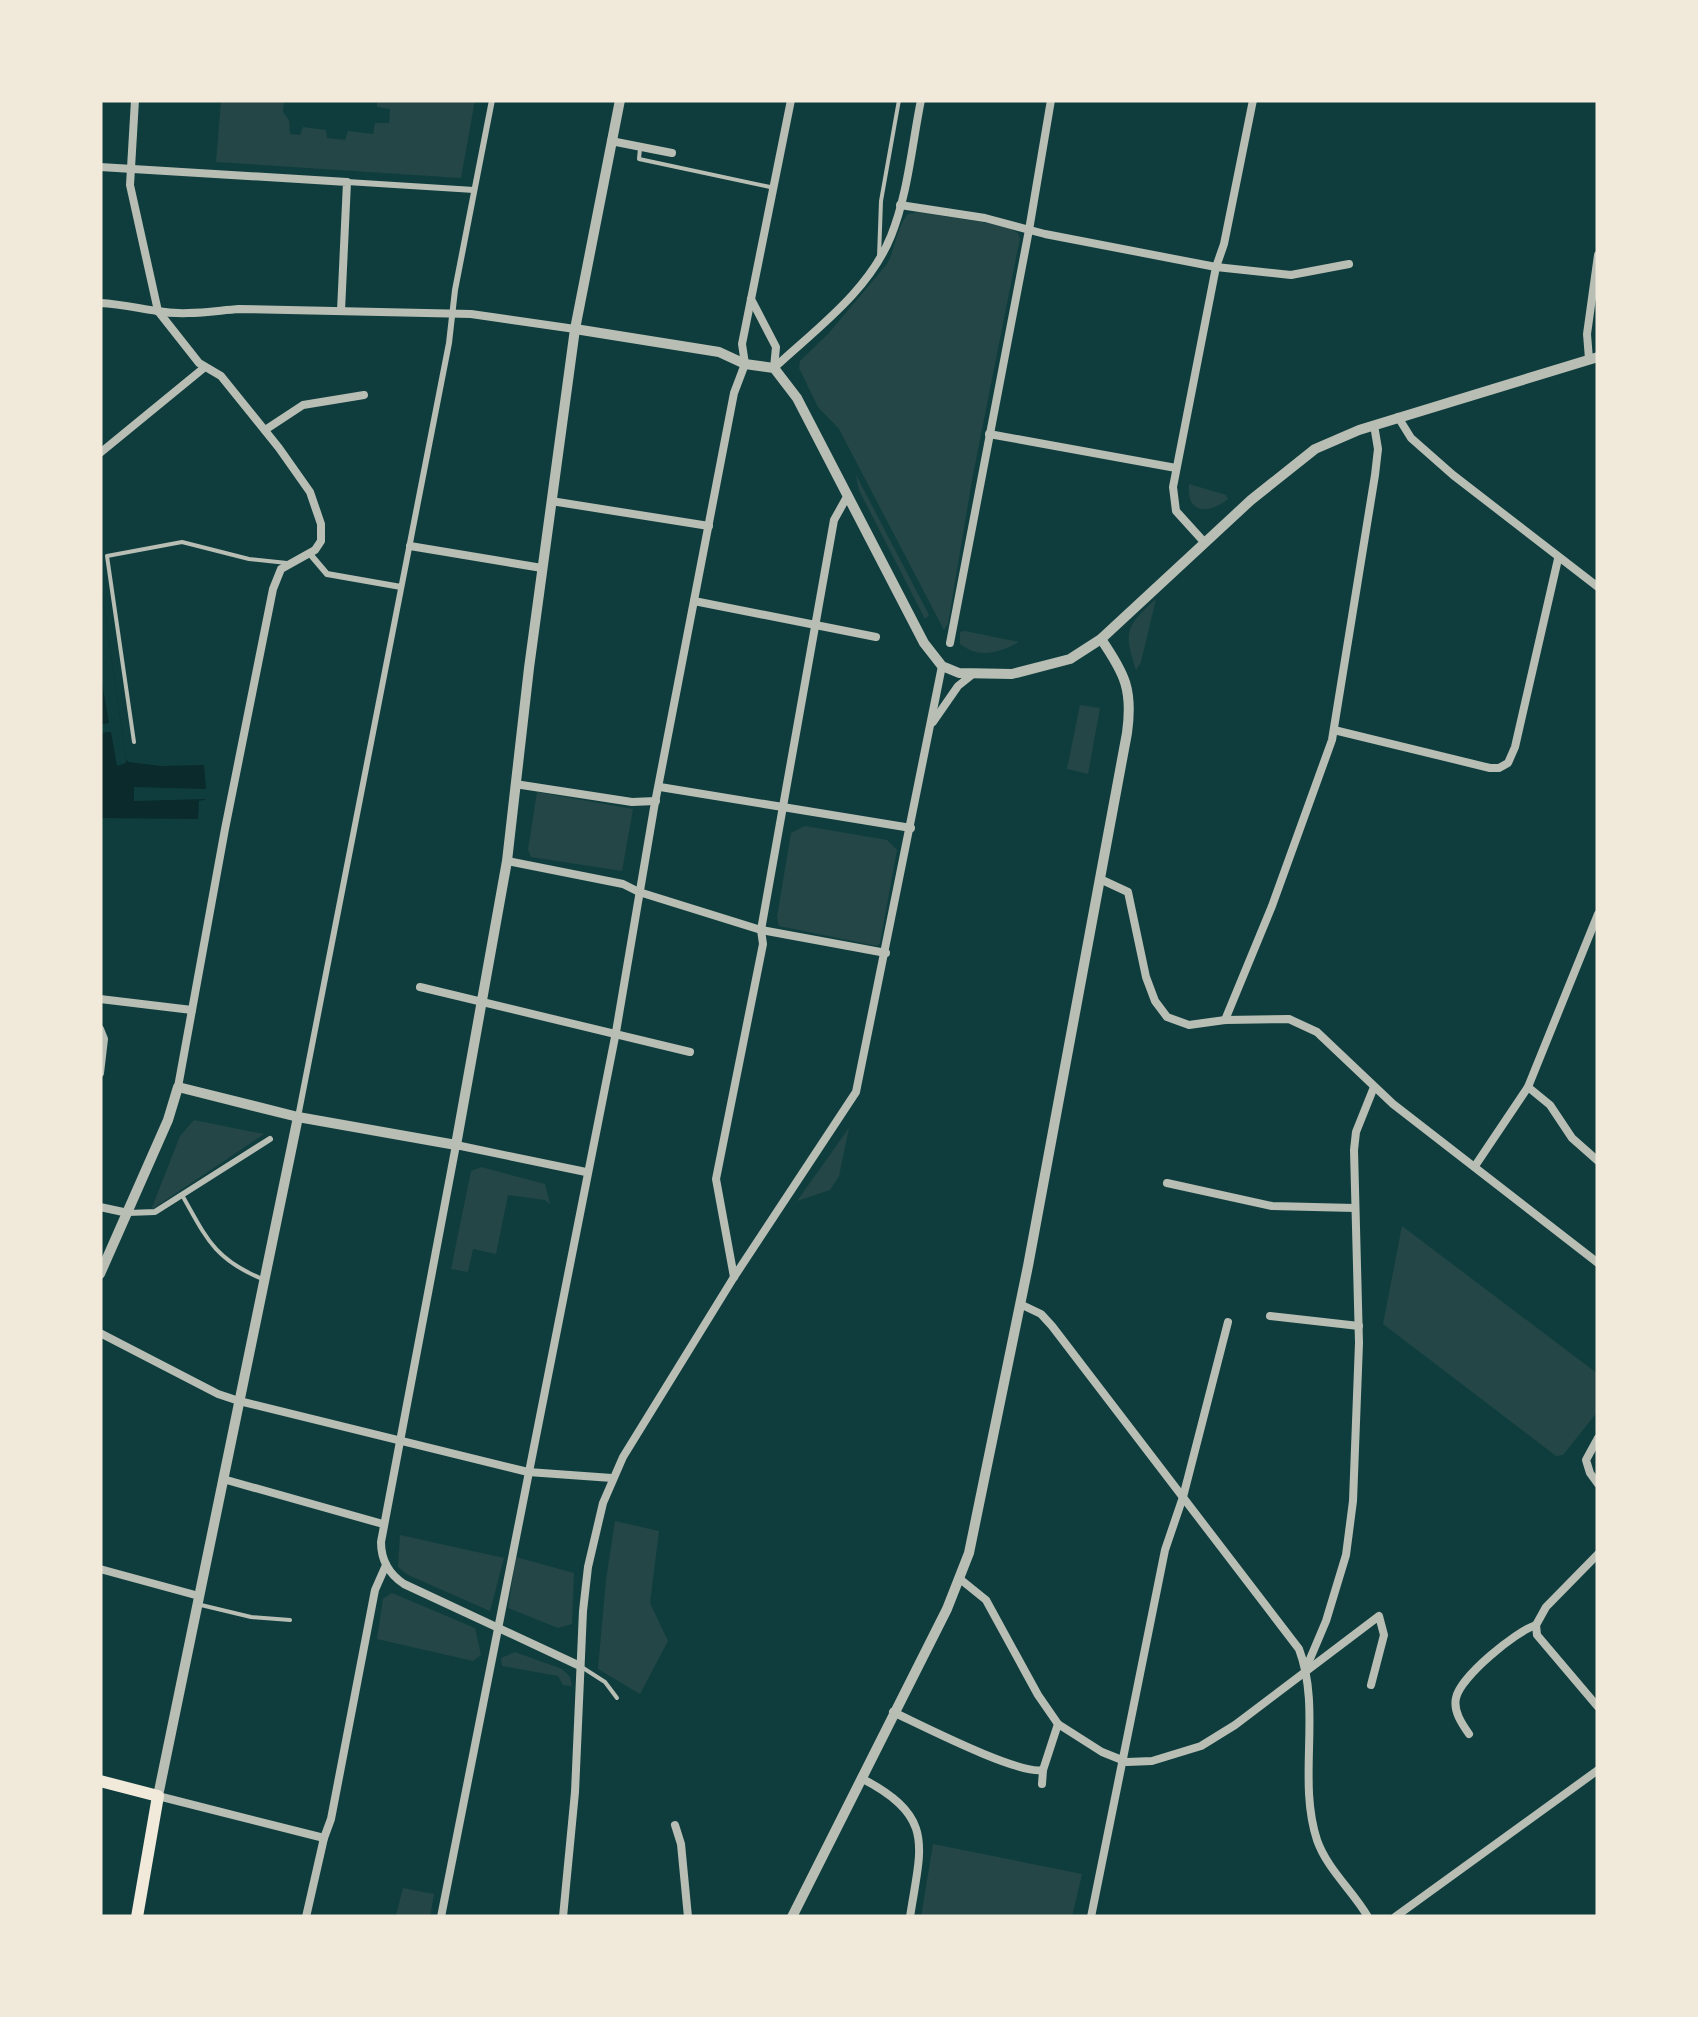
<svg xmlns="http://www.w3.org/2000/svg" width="1698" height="2017" font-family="Manrope,sans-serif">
<rect width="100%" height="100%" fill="#0f3d3e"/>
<!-- green -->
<g fill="#244646">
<path d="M 221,100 L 284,100 L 283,112 L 289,120 L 290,134 L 300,135 L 303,127 L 326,130 L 327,138 L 345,140 L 348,131 L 373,134 L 375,123 L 389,123 L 390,109 L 377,107 L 377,100 L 475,100 L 461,178 L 216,162 Z"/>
<path d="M 918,212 L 1006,226 L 1018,233 L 1020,238 L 972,480 L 948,624 L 944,630 L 839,429 L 818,407 L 799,368 L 800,361 L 828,334 L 887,264 C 896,248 896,228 908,214 Z"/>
<path d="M 856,475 L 929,615 L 925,619 L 859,490 Z"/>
<path d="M 1189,484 L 1226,495 L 1228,499 C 1209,514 1186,515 1189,484 Z"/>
<path d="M 1156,599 L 1141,662 L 1136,670 C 1123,631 1126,626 1156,599 Z"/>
<path d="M 965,631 L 1019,642 C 999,653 979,659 960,644 L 960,632 Z"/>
<path d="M 1080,705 L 1100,708 L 1088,774 L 1067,769 Z"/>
<path d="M 537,792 L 633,809 L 622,871 L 531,857 L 528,850 Z"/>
<path d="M 805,826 L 887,840 L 897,850 L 880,943 L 877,946 L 779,926 L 777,917 L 791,833 Z"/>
<path d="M 194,1120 L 264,1134 L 151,1210 L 180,1136 Z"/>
<path d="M 849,1128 L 839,1176 L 830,1190 L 797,1201 Z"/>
<path d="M 481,1167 L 545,1184 L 550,1204 L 545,1200 L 508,1195 L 496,1254 L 473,1249 L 468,1272 L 451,1269 L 471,1171 Z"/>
<path d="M 1402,1226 L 1598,1374 L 1598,1411 L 1563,1455 L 1556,1456 L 1383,1324 Z"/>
<path d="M 615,1521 L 659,1531 L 650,1603 L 668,1641 L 640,1694 L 598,1669 L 606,1580 Z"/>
<path d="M 400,1535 L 504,1558 L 490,1611 L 408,1575 L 398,1567 Z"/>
<path d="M 516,1557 L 574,1573 L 572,1624 L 558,1628 L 508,1608 Z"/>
<path d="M 392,1593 L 475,1628 L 481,1655 L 473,1661 L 377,1639 L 383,1599 Z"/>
<path d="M 515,1652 L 562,1669 L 570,1677 L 572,1686 L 563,1685 L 558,1676 L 502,1666 L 501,1658 Z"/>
<path d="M 933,1844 L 1082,1874 L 1072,1917 L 921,1917 Z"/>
<path d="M 403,1888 L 434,1894 L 430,1917 L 396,1915 Z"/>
</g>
<!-- water -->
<path fill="#0a2a2b" d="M 100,579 L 126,759 L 128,762 L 161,766 L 204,765 L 207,799 L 199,801 L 198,819 L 100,818 Z"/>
<!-- pier -->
<g fill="#0f3d3e">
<path d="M 100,579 L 126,759 L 126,763 L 117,766 L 111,732 L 100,733 L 100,725 L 109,723 L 100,671 Z"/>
<path d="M 134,787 L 207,789 L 207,799 L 134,801 Z"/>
</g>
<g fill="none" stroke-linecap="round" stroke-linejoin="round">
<!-- service -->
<g stroke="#b8beb3" stroke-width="4">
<path d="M 640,148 L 639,159 L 770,187"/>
<path d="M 879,257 L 881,201 L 899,100"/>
<path d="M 134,742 L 107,556 L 182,542 L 249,559 L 287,563"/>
<path d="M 182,1195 C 206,1237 213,1258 260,1278"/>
<path d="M 201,1605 L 251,1617 L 290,1620"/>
<path d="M 580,1666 L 605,1682 L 617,1698"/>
</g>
<!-- pedestrian -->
<g stroke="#b8beb3" stroke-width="6">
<path d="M 347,182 L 474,190"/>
<path d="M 310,554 L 327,574 L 401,587"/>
<path d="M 298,1117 L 449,343 L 455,290 L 492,100"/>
<path d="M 128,1213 L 155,1212 L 270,1139"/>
</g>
<!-- minor -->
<g stroke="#b8beb3" stroke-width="8">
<path d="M 135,100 L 130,185 L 158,311 L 199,363 L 221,376 L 279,448 L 310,492 L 321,524 L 321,541 L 315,550 L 281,569 L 273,589 L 225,829 L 178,1087"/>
<path d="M 611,141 L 672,153"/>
<path d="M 100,167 L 347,182 L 341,311"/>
<path d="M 900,205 L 985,218 L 1045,234 L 1216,267 L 1291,275 L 1349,264"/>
<path d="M 751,299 L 776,347 L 774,368"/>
<path d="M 100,303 C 120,304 137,308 157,311 C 184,316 212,311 239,309 L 471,314 L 575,329"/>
<path d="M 1589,359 L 1587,334 L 1598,255"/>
<path d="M 774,368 C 816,329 869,291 891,236 C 908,194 912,144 921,100"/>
<path d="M 1398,417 L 1411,438 L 1453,475 L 1598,587"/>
<path d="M 265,430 L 303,405 L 364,395"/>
<path d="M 989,434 L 1176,468"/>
<path d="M 100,453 L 205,367"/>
<path d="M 551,501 L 709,526"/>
<path d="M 1205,543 L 1176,511 L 1173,487 L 1216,267 L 1224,244 L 1253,100"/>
<path d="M 410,546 L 542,568"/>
<path d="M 694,601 L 876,637"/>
<path d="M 950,643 L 1029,230 L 1051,100"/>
<path d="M 933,722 L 958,686 L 973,674"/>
<path d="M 1334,730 L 1490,768 L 1499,768 L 1508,763 L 1515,747 L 1558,559"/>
<path d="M 515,784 L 632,802 L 656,801"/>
<path d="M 660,787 L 911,828"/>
<path d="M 507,861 L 623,884 L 639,892 L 761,930 L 886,953"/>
<path d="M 1100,879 L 1128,892 L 1146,977 L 1155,1001 L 1167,1017 L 1189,1025 L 1225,1020 L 1289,1019 L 1317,1032 L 1393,1104 L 1598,1263"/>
<path d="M 420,987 L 690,1052"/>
<path d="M 100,999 L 192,1010"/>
<path d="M 1225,1020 L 1272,906 L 1332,740 L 1375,475 L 1378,449 L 1374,425"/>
<path d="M 100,1029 L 104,1039 L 100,1073"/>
<path d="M 1528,1087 L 1550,1105 L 1572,1138 L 1598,1161"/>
<path d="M 1475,1166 L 1528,1087 L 1598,914"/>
<path d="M 1167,1183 L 1272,1206 L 1355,1208"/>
<path d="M 100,1207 L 128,1213"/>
<path d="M 734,1277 L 716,1179 L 763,944 L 761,930 L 834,520 L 848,495"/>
<path d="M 1020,1304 L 1041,1314 L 1052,1326 L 1299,1649 C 1322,1710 1297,1779 1317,1840 C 1327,1869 1353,1891 1368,1917"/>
<path d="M 1270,1316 L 1359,1326"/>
<path d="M 100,1333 L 218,1394 L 239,1401 L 528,1472 L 612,1478"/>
<path d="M 1598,1438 L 1586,1460 L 1590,1473 L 1598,1484"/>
<path d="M 223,1479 L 383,1524"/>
<path d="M 100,1569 L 199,1596"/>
<path d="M 960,1579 L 986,1600 L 1038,1695 L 1058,1724 L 1102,1752 L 1127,1762 L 1152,1761 L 1201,1746 L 1235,1725 L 1379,1616 L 1384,1635 L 1371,1685"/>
<path d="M 1536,1625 L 1537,1635 L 1598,1707"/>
<path d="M 580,1666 L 404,1584 C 389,1574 381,1560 381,1542 L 456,1145 L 586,1172"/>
<path d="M 1307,1666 L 1326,1621 L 1346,1555 L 1353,1501 L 1359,1343 L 1354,1150 L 1356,1132 L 1374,1087"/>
<path d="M 893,1712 C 921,1725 1018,1775 1043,1770 L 1042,1784"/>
<path d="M 1469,1734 C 1462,1724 1453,1711 1456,1698 C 1460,1677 1516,1631 1536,1625 L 1546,1607 L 1598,1554"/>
<path d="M 1043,1770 L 1058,1724"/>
<path d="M 861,1778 C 936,1817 921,1845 910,1917"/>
<path d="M 158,1796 L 324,1838"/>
<path d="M 675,1825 L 681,1844 L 688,1917"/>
<path d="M 306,1917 L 324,1838 L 331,1819 L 375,1590 L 386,1565"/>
<path d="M 441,1917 L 616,1032 L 654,808 L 734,393 L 745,364 L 742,344 L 791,100"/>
<path d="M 563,1917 L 575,1792 L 583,1611 L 588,1567 L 603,1503 L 623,1457 L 734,1277 L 856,1092 L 942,666"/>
<path d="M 1091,1917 L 1165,1550 L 1183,1497 L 1228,1322"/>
<path d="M 1395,1917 L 1598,1770"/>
</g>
<!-- tertiary -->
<g stroke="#b8beb3" stroke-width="10">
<path d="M 575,329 L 719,352 L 745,364 L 774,368 L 797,398 L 924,643 L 942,666 L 959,673 L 1012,674 L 1070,659 L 1101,639 L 1251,500 L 1315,449 L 1359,430 L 1598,357"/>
<path d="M 100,1274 L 168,1120 L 178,1087 L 298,1117 L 456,1145 L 507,861 L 529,668 L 575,329 L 620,100"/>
<path d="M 158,1796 L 298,1117"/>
<path d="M 792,1917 L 947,1609 L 969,1553 L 1028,1266 L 1127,733 C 1133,690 1125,674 1101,639"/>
</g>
<!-- primary -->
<path stroke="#f1e9da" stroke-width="12" d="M 100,1781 L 158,1796 L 137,1917"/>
</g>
<!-- border -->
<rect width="1698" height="2017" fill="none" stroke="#f1e9da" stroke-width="205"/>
</svg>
